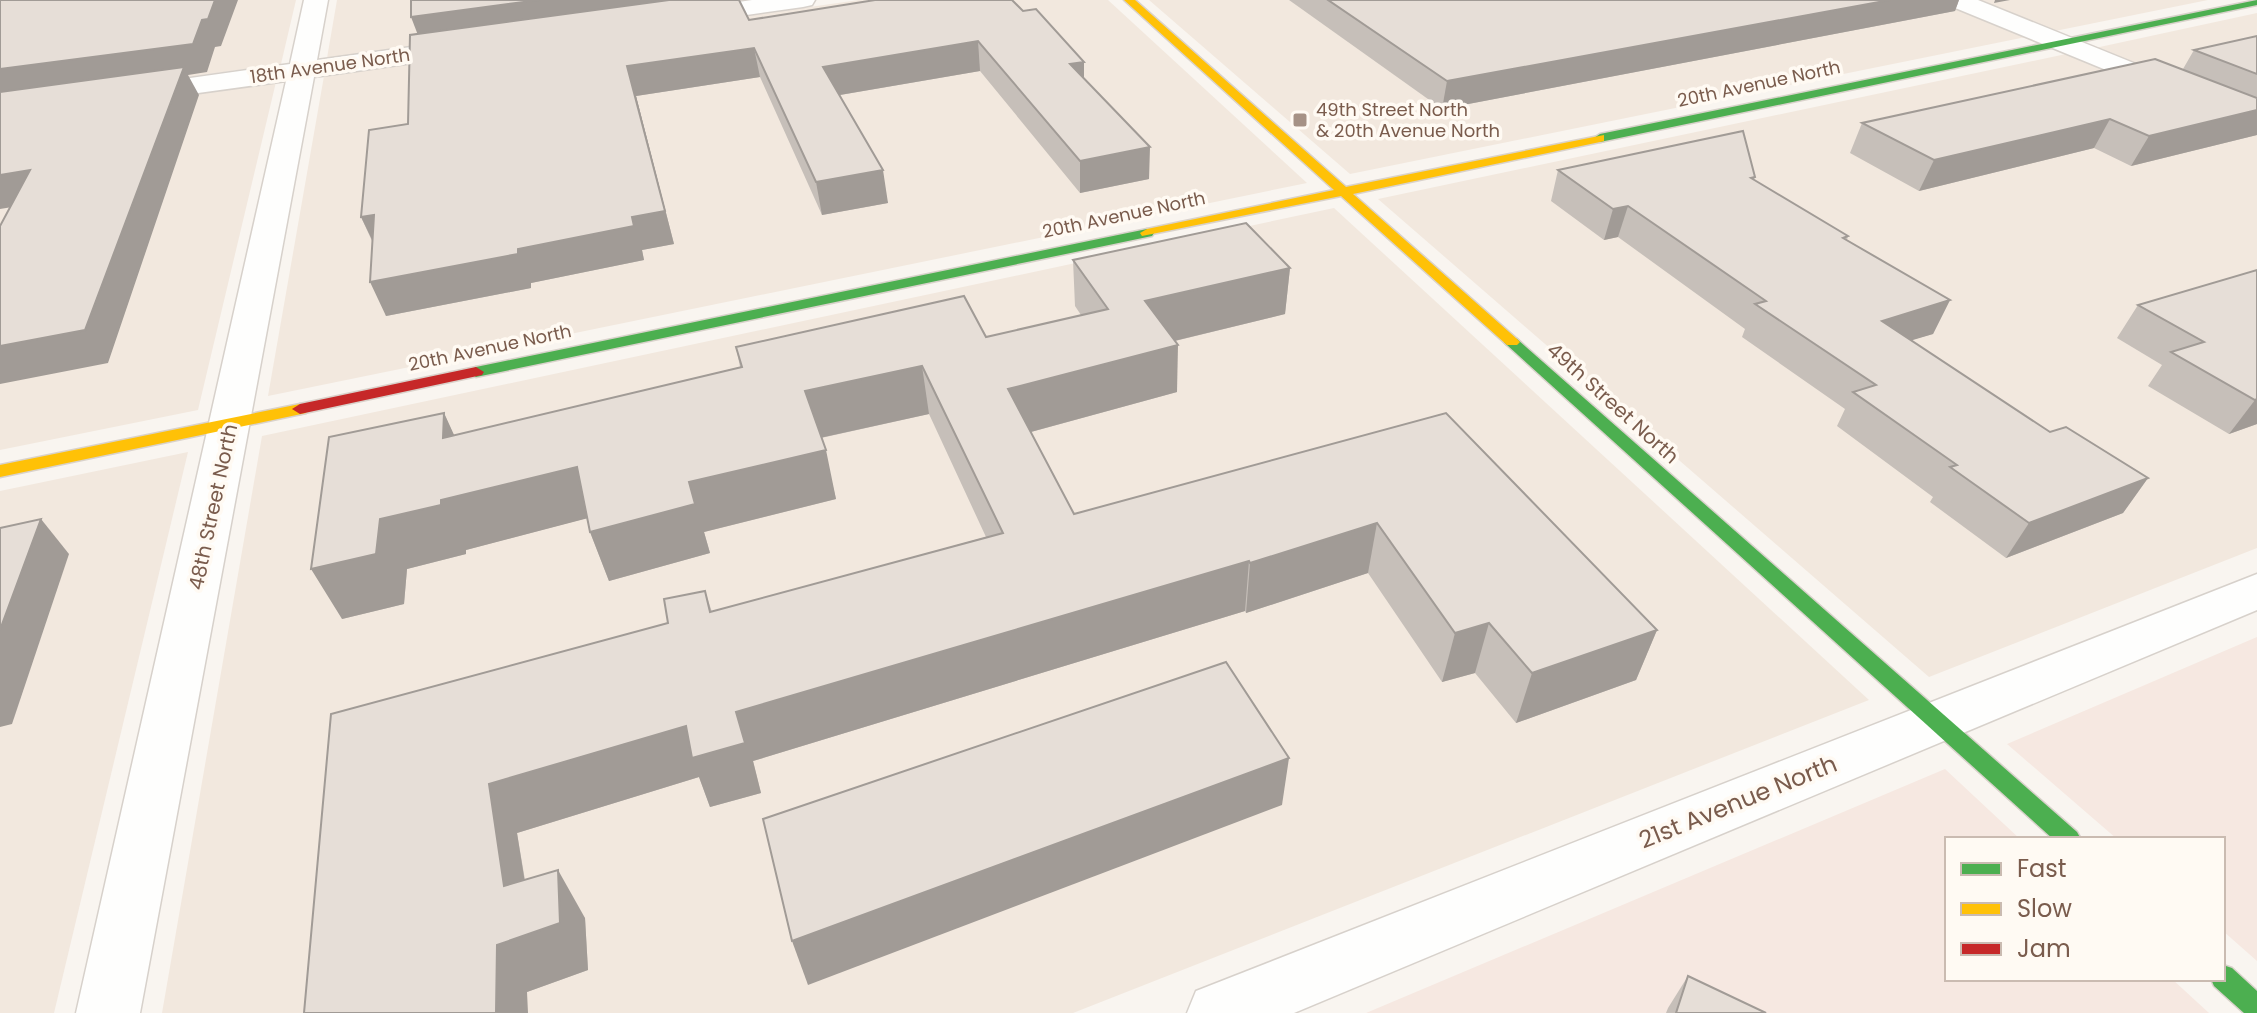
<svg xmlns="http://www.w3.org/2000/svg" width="2257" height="1013" font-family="Poppins,sans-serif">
<rect width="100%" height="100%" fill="#f9f5f0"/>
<!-- residential -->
<g fill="#f2e8de">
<path d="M 0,0 L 296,0 L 281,64 L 0,103 Z"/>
<path d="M 337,0 L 747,0 L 327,58 Z"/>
<path d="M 859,0 L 1108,0 L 1307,183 L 268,396 L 324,76 Z"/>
<path d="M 1149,0 L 1936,0 L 2026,37 L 1350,174 Z"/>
<path d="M 1977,0 L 2208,0 L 2055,31 Z"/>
<path d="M 2257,13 L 2257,113 L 2095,48 Z"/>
<path d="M 2066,54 L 2257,133 L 2257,548 L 1929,677 L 1378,199 Z"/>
<path d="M 276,82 L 198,410 L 0,450 L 0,121 Z"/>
<path d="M 1334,208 L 1869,700 L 1073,1013 L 162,1013 L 262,436 Z"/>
<path d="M 188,452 L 54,1013 L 0,1013 L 0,491 Z"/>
</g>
<!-- commercial -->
<g fill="#f6e8e1">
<path d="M 2257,637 L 2257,961 L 2223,931 L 2223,839 L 2117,839 L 2007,744 Z"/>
<path d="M 1945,769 L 2020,839 L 1947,839 L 1947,979 L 2172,979 L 2209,1013 L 1366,1013 Z"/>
</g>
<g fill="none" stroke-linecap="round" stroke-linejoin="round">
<defs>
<g id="street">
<path d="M 304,0 L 328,0 L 317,60 L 469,39 L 478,41 L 482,47 L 478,53 L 469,55 L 314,77 L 140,1013 L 76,1013 L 286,81 L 133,102 L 123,100 L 119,94 L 123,88 L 133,86 L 290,64 Z"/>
<path d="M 752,0 L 815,0 L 812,5 L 803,7 L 684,24 L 675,22 L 672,17 L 675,12 L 684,10 Z"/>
<path d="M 1945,0 L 1978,0 L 2257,113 L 2257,132 L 1948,5 Z"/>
<path d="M 2257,574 L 2257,610 L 1294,1013 L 1187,1013 L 1196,991 Z"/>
</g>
<g id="fast">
<path d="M 2257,0 L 2257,5 L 1600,142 L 1594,138 L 1600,134 Z"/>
<path d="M 1147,229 L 1154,233 L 1152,236 L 476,377 L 468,372 L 476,367 Z"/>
<path d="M 1512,337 L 1517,339 L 2077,832 L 2081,839 L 2053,839 L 1507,345 L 1504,342 L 1507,339 Z"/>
<path d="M 2223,965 L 2232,968 L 2257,991 L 2257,1013 L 2244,1013 L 2214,986 L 2211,979 L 2223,979 Z"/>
</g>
<g id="slow">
<path d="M 1124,0 L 1135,0 L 1346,187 L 1604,135 L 1604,141 L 1600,142 L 1353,194 L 1517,339 L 1520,342 L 1517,345 L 1507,345 L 1341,196 L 1142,236 L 1140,233 L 1147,229 L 1334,190 Z"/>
<path d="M 300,404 L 306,405 L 308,409 L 306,413 L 0,477 L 0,465 Z"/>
</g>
<path id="jam" d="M 476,367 L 484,372 L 482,375 L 300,414 L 292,409 L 300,404 Z"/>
</defs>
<!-- street casing -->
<use href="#street" stroke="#d7d1cb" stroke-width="3"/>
<!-- fast casing -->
<use href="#fast" stroke="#d9d2cb" stroke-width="3"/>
<!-- slow casing -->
<use href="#slow" stroke="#d9d2cb" stroke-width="3"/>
<!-- jam casing -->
<use href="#jam" stroke="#d9d2cb" stroke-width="3"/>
<!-- street -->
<use href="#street" fill="#fefefd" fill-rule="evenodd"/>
<!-- fast -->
<use href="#fast" fill="#4caf50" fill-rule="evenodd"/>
<!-- slow -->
<use href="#slow" fill="#ffc107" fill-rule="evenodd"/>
<!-- jam -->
<use href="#jam" fill="#c62828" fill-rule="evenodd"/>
</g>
<!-- wall -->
<g fill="#c6bfb9">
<path d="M 1289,0 L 1959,0 L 1955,11 L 1442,109 Z"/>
<path d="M 1023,11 L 1084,62 L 1084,79 L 1149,179 L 1080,193 L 980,71 L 840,95 L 888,203 L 822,215 L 760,77 L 636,96 L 674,244 L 642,250 L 644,260 L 531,283 L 531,288 L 386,316 L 372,241 L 361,217 L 408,124 L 749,20 Z"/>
<path d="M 2257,36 L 2257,135 L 2131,166 L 2094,148 L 1919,191 L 1850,153 L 1862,123 L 2183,69 L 2194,50 Z"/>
<path d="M 1558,170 L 1755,177 L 1754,180 L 1848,236 L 1847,240 L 1950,300 L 1933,334 L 1911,340 L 2050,432 L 2148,478 L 2123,513 L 2006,558 L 1930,502 L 1933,497 L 1837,426 L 1845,409 L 1742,337 L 1745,329 L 1618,237 L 1604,240 L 1551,201 Z"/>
<path d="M 1073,260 L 1290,268 L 1285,314 L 1175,341 L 1177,392 L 1031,432 L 1074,514 L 1446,413 L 1657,630 L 1636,680 L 1516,723 L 1475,673 L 1442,682 L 1368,573 L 1246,613 L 1245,611 L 753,761 L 761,793 L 710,807 L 699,777 L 517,833 L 525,880 L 585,918 L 588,970 L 527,992 L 304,1013 L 668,623 L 705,591 L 712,612 L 986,537 L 929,414 L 821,438 L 836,499 L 704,532 L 710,553 L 609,581 L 590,532 L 587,518 L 466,550 L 466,554 L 407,569 L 404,604 L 342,619 L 444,413 L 454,436 L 740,367 L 736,347 L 986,337 L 1081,315 L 1075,306 Z"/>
<path d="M 2257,270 L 2257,424 L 2229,434 L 2148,386 L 2162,365 L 2117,338 L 2138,305 Z"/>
<path d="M 1688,976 L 1766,1013 L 1666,1013 L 1668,1008 Z"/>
</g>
<!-- shaded-wall -->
<g fill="#a19b96">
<path d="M 215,0 L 238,0 L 221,46 L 215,47 L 207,72 L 188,75 L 199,95 L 108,363 L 0,384 L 0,346 L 181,76 L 0,100 L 0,69 L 202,20 Z"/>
<path d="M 539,0 L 728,0 L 421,43 L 411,17 Z"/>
<path d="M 1890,0 L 1959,0 L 1955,11 L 1442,109 L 1447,81 Z"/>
<path d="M 1995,0 L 2010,0 L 1994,3 Z"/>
<path d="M 978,41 L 980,71 L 828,97 L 823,67 Z"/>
<path d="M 754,48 L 760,77 L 636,96 L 674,244 L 642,250 L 644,260 L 531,283 L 531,288 L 386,316 L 370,282 L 518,249 L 632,217 L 627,66 Z"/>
<path d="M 1084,62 L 1084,92 L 1070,64 Z"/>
<path d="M 2257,110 L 2257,135 L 2131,166 L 2149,136 Z"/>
<path d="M 2110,119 L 2094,148 L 1919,191 L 1934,160 Z"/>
<path d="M 1150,147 L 1149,179 L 1080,193 L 1080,161 Z"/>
<path d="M 30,170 L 49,201 L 0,209 L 0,175 Z"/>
<path d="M 883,170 L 888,203 L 822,215 L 816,182 Z"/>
<path d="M 1628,206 L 1618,237 L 1604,240 L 1613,209 Z"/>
<path d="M 374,215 L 377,250 L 361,217 Z"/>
<path d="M 1290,268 L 1285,314 L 1145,348 L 1145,301 Z"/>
<path d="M 1950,300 L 1933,334 L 1866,354 L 1882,321 Z"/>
<path d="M 1178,345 L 1177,392 L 1012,437 L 1008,389 Z"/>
<path d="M 922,366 L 929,414 L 815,439 L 805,391 Z"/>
<path d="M 2257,399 L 2257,424 L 2229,434 L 2255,400 Z"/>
<path d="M 444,413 L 466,461 L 443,438 Z"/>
<path d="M 826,450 L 836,499 L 704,532 L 710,553 L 609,581 L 590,532 L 689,482 Z"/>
<path d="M 577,467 L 596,516 L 466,550 L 466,554 L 407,569 L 404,604 L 342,619 L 311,569 L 380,519 L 441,500 Z"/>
<path d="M 2148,478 L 2123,513 L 2006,558 L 2029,523 Z"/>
<path d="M 41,519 L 69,554 L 12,724 L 0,727 L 0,630 Z"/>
<path d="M 1377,523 L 1368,573 L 1246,613 L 1250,563 Z"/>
<path d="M 1249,561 L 1245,611 L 753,761 L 761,793 L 710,807 L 699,777 L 517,833 L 533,933 L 558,870 L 585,918 L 588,970 L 527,992 L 528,1013 L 496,1013 L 497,945 L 504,886 L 489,784 Z"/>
<path d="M 1489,623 L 1475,673 L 1442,682 L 1455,633 Z"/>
<path d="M 1657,630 L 1636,680 L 1516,723 L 1532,673 Z"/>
<path d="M 1289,758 L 1282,805 L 808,985 L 792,941 Z"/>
</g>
<!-- building -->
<g fill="#e6ded7" stroke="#a19b96" stroke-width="2">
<path d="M 0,0 L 215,0 L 208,19 L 202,20 L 193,44 L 0,69 Z"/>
<path d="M 411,0 L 539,0 L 411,17 Z"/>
<path d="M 669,0 L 739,0 L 749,20 L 875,0 L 1012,0 L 1023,11 L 1036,9 L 1084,62 L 1070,64 L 1150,147 L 1080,161 L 978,41 L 823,67 L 883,170 L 816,182 L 754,48 L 627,66 L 665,211 L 632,217 L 634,226 L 518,249 L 518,254 L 370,282 L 374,215 L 361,217 L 369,130 L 408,124 L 410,35 Z"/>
<path d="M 1328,0 L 1890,0 L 1447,81 Z"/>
<path d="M 2257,36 L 2257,74 L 2194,50 Z"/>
<path d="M 2155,59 L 2257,98 L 2257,110 L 2149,136 L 2110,119 L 1934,160 L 1862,123 Z"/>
<path d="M 184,67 L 85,330 L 0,346 L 0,226 L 30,170 L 0,175 L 0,92 Z"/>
<path d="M 1743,131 L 1755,177 L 1751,178 L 1848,236 L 1843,238 L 1950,300 L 1882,321 L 2050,432 L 2066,427 L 2148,478 L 2029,523 L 1950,467 L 1957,465 L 1853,392 L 1876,385 L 1755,304 L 1766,301 L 1628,206 L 1613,209 L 1558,170 Z"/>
<path d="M 1246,223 L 1290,268 L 1145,301 L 1178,345 L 1008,389 L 1074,514 L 1446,413 L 1657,630 L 1532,673 L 1489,623 L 1455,633 L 1377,523 L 1250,563 L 1249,561 L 736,712 L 745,743 L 692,758 L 686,726 L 489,784 L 504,886 L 558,870 L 560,923 L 497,945 L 496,1013 L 304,1013 L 331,714 L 668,623 L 664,599 L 705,591 L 710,612 L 1003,533 L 922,366 L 805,391 L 826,450 L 689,482 L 695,504 L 590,532 L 577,467 L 441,500 L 441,505 L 380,519 L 376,554 L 311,569 L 329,437 L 444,413 L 443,438 L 742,367 L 736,347 L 964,296 L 986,337 L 1108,309 L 1073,260 Z"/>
<path d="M 2257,270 L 2257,399 L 2255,400 L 2171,352 L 2204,342 L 2138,305 Z"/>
<path d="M 41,519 L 0,630 L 0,528 Z"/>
<path d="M 1226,662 L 1289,758 L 792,941 L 763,819 Z"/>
<path d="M 1688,976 L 1766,1013 L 1676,1013 Z"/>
</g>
<!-- markers -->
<rect fill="#a69286" stroke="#fffaf3" stroke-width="3" x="1292" y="112" width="16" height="16" rx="4"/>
<g text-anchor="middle" stroke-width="7" stroke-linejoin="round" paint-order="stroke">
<!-- far-street labels -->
<g font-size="18" fill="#7a5c4d" stroke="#fffaf3">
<text transform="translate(330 66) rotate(-8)" y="6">18th Avenue North</text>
<text transform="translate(1759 84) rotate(-12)" y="6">20th Avenue North</text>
<text transform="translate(1124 215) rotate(-12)" y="6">20th Avenue North</text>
<text transform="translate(490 348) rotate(-12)" y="6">20th Avenue North</text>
</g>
<!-- far-poi labels -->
<g font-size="18" fill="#7a5c4d" stroke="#fffaf3" text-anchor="start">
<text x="1316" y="116">49th Street North<tspan x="1316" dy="21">&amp; 20th Avenue North</tspan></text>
</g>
<!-- street labels -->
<g font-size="20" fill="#7a5c4d" stroke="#fffaf3">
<text transform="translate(1613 403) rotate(42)" y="7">49th Street North</text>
<text transform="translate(213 507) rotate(-78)" y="7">48th Street North</text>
</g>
<!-- near-street labels -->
<g font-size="24" fill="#7a5c4d" stroke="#fffaf3">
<text transform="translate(1738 802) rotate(-22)" y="8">21st Avenue North</text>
</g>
</g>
<!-- legend -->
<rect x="1945" y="837" width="280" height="144" fill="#fffaf3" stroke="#cabbb1" stroke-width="2"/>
<rect x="1961" y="863" width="40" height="12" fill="#4caf50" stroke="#cabbb1" stroke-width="2"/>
<text x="2017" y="877" font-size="24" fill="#7a5c4d">Fast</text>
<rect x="1961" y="903" width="40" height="12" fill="#ffc107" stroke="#cabbb1" stroke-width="2"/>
<text x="2017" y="917" font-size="24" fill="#7a5c4d">Slow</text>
<rect x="1961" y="943" width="40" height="12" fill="#c62828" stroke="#cabbb1" stroke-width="2"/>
<text x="2017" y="957" font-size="24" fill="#7a5c4d">Jam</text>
</svg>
